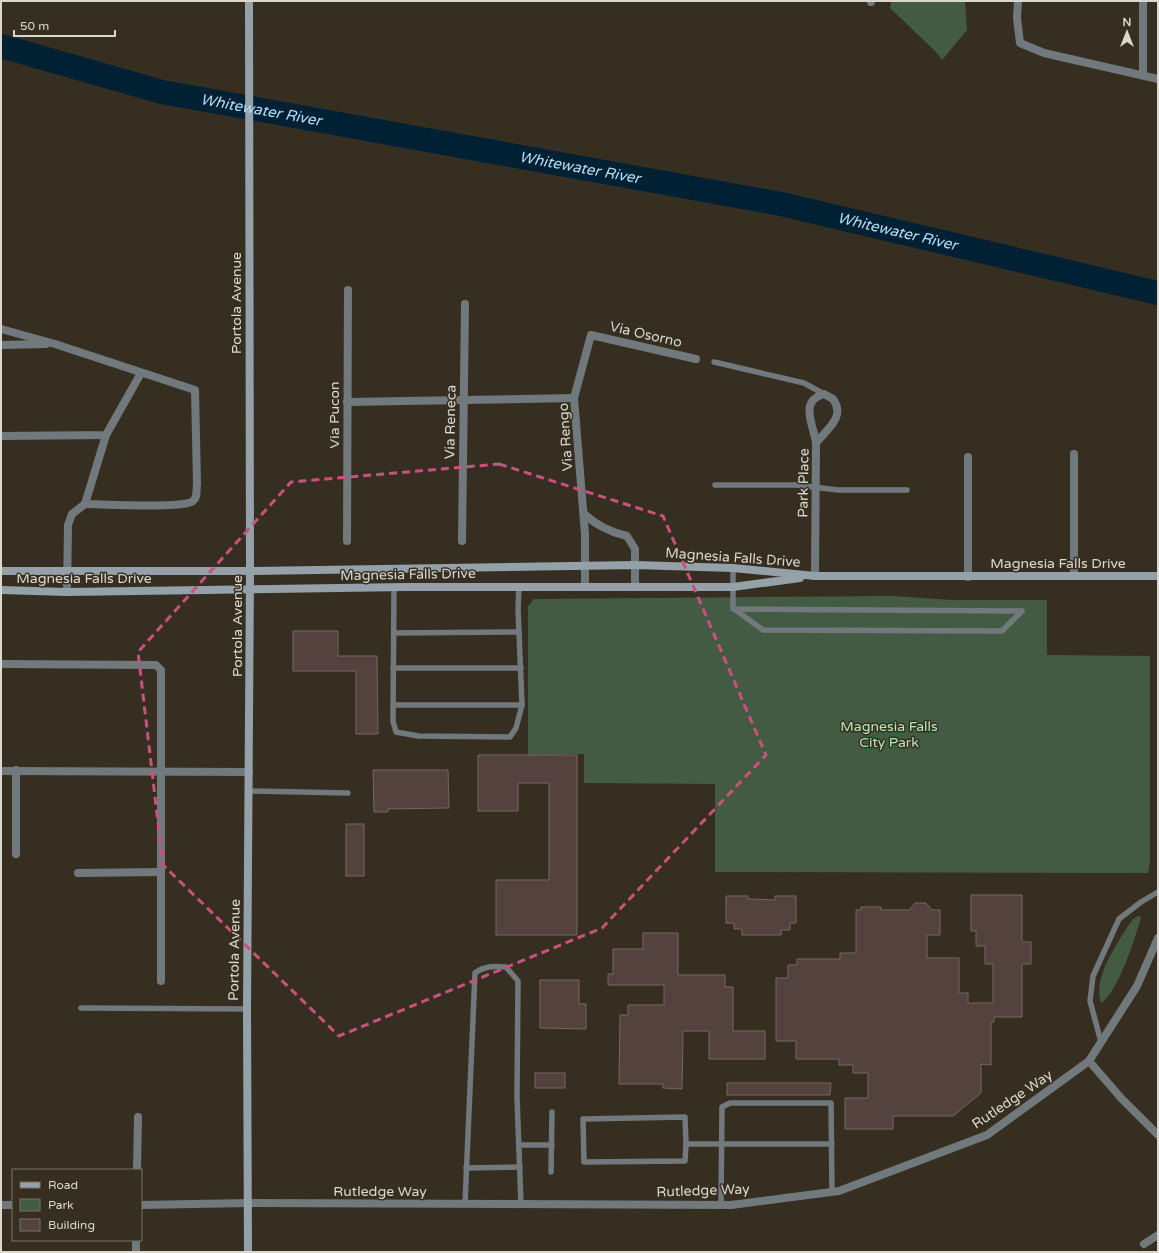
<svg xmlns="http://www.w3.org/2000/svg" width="1159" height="1253" font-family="'Varela Round',sans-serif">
<rect width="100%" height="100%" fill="#362f21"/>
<!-- green -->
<g fill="#435b43">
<path d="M 891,1 L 965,1 L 967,30 L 942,60 L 935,51 L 890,8 Z"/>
<path d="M 893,596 L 952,600 L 1047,600 L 1047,655 L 1150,656 L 1150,860 L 1148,873 L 715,872 L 715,784 L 584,783 L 584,754 L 528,755 L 528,606 L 534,599 Z"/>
<path d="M 1139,916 L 1141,917 C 1136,936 1117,995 1101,1003 C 1093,978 1115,947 1128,926 L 1133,919 Z"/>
</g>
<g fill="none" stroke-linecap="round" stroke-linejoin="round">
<!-- river -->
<path stroke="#002133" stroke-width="24" id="s1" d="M 1,46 L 162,92 L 781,204 L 1158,293"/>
</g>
<!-- building -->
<g fill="#53423d" stroke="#786660">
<path d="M 293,631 L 338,631 L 338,656 L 377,656 L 378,734 L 356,734 L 356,671 L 293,671 Z"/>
<path d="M 478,755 L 577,755 L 577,935 L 496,935 L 496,880 L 549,880 L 549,783 L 518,783 L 518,811 L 478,811 Z"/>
<path d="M 373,770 L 448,770 L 449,808 L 388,809 L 388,812 L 374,812 Z"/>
<rect x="346" y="824" width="18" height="52"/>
<path d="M 971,895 L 1022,895 L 1022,942 L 1031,942 L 1031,964 L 1022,964 L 1022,1017 L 994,1017 L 994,1022 L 991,1022 L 991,1065 L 981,1064 L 981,1093 L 953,1116 L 893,1116 L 893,1129 L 845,1129 L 845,1098 L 868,1098 L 868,1073 L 853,1073 L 853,1065 L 839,1065 L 839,1059 L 796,1059 L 796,1041 L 776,1041 L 776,978 L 788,978 L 788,965 L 797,965 L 797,959 L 840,959 L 840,953 L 856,953 L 856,910 L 861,910 L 861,907 L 881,907 L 881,910 L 909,910 L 915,903 L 926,903 L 932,910 L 940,910 L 940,935 L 927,935 L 927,958 L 959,958 L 959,993 L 968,993 L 968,1003 L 993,1003 L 993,964 L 985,964 L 985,946 L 976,946 L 976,931 L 971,931 Z"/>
<path d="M 726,896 L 748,896 L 748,899 L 775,900 L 775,896 L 796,896 L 796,923 L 790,923 L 790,930 L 781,930 L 781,935 L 742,935 L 742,929 L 734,929 L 734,923 L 726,923 Z"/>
<path d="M 643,933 L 678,933 L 678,975 L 725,975 L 725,987 L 733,987 L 733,1031 L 765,1031 L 765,1059 L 709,1059 L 709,1031 L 683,1031 L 682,1089 L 663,1088 L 663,1084 L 619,1084 L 620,1015 L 628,1015 L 628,1005 L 664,1005 L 664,985 L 608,985 L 608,974 L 613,974 L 613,949 L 643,949 Z"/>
<path d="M 540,980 L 579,980 L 579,1004 L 586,1004 L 586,1029 L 540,1028 Z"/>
<rect x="535" y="1073" width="30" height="15"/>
<path d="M 727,1083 L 831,1083 L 830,1095 L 727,1095 Z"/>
</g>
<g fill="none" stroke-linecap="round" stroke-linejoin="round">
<!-- lane -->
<g stroke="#71797d" stroke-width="5.5">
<path d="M 714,362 L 804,383 L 824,394"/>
<path d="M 715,485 L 796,485 L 838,490 L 907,490"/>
<path d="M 733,568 L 733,609 L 1022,611"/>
<path d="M 394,587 L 393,721 L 396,732 L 418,736 L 510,737 L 516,728 L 522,705 L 518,609 L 519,586"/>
<path d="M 734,609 L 763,630 L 1002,631 L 1022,611"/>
<path d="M 394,633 L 519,632"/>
<path d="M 393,668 L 521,668"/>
<path d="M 393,705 L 522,705"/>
<path d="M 249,791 L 348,793"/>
<path d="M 81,1008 L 247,1009"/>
<path d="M 1101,1042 L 1090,1001 L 1093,976 L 1119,919 L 1141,902 L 1158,892"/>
<path d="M 686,1144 L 685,1161 L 584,1162 L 583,1119 L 685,1117 L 686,1144 L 832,1144"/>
<path d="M 519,1145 L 552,1145"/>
<path d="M 466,1168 L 520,1167"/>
<path d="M 551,1172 L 552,1112"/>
<path d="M 465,1204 L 475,973 C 484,966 494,966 506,967 L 518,981 L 517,1097 L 521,1205"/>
<path d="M 721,1205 L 722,1107 L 730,1103 L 831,1103 L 832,1192"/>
</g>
<!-- street -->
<g stroke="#71797d" stroke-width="8">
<path d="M 871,1 L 871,2"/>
<path d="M 1018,1 L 1017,18 L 1020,43 L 1044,53 L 1158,79"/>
<path d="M 1143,75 L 1143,1"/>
<path d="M 1,329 L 55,344 L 195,390 L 197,484 C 196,490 198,497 193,501 C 184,509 101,504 85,504 L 106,435"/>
<path d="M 1,345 L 46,344"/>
<path d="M 347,402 L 574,398"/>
<path d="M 1,436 L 106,435 L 141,373"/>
<path d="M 1074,454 L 1074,576"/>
<path d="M 968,457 L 968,577"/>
<path d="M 584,514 C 597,526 610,532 627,536 L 635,549 L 635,587"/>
<path d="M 347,541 L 348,290"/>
<path d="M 462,541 L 465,304"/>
<path d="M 815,576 L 816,443 C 827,429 846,417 833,399 L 824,394 C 799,401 813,423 816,443"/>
<path d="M 585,587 L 585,534 L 574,398 L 591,335 L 696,359"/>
<path d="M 67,592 L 68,525 L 72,514 L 85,504"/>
<path d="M 1,664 L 156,665 L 161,670 L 161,981"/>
<path d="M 1,771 L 249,772"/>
<path d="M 16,854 L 16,770"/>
<path d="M 78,873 L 161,872"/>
<path d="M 1089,1061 L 1121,1098 L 1158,1135"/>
<path d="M 137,1170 L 138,1117"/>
<path d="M 1,1205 L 13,1205"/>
<path d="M 141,1205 L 248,1203 L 731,1205 L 839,1191 L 987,1135 L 1089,1061 L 1137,986 L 1158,938"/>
<path d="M 1144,1244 L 1158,1235"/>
<path d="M 136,1252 L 136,1240"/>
</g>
<!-- secondary -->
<g stroke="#95a1a8" stroke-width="8">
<path d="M 1,571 L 250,571 L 635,565 L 733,568 L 815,576 L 1158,576"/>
<path d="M 1,590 L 67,592 L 406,587 L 733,587 L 800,578"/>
<path d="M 248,1252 L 247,1009 L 250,571 L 249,1"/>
</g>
</g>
<!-- marked area -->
<path fill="none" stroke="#ca517e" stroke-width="3" stroke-dasharray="8 5" stroke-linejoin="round" d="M 499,464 L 663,516 L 766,755 L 602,928 L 339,1036 L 163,865 L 138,652 L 291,482 Z"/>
<g text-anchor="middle" stroke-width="3" stroke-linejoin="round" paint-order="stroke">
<!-- street labels -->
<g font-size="14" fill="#dbd7ce" stroke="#362f21">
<text transform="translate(236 303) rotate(-90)" y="5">Portola Avenue</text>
<text transform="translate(646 334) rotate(13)" y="5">Via Osorno</text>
<text transform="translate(334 415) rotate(-90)" y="5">Via Pucon</text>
<text transform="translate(450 422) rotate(-89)" y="5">Via Reneca</text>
<text transform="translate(565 437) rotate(-94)" y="5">Via Rengo</text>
<text transform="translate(803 483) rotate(-89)" y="5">Park Place</text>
<text transform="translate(733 557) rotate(4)" y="5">Magnesia Falls Drive</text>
<text x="1058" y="568">Magnesia Falls Drive</text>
<text transform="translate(408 574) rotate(-1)" y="5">Magnesia Falls Drive</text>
<text x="84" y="583">Magnesia Falls Drive</text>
<text transform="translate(237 626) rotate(-90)" y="5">Portola Avenue</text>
<text transform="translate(234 950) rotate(-89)" y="5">Portola Avenue</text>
<text transform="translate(1012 1099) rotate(-34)" y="5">Rutledge Way</text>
<text transform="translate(703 1190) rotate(-2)" y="5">Rutledge Way</text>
<text x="380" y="1196">Rutledge Way</text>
</g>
<!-- park labels -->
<g font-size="14" fill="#b3e9b2" stroke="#362f21">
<text x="889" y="731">Magnesia Falls<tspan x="889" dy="16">City Park</tspan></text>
</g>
<!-- water labels -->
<g font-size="15" font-style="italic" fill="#b3dcf6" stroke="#362f21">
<text dy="5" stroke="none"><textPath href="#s1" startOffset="268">Whitewater River</textPath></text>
<text dy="5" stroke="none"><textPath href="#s1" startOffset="592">Whitewater River</textPath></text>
<text dy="5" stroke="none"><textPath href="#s1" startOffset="916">Whitewater River</textPath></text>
</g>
</g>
<!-- border -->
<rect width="1159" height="1253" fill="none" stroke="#dbd7ce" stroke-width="4"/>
<!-- legend -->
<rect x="12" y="1169" width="130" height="72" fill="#362f21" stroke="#787266"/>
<rect x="20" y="1182" width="20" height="6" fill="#95a1a8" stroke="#787266"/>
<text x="48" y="1189" font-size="12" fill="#dbd7ce">Road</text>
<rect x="20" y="1199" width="20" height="12" fill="#435b43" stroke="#787266"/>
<text x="48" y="1209" font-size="12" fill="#dbd7ce">Park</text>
<rect x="20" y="1219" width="20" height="12" fill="#53423d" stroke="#787266"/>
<text x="48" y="1229" font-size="12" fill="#dbd7ce">Building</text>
<!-- north arrow -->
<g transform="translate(1127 32)" stroke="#362f21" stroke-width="3" paint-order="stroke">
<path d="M0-3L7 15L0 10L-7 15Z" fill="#dbd7ce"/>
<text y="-6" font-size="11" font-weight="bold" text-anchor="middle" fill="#dbd7ce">N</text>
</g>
<!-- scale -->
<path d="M14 30v6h101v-6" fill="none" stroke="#dbd7ce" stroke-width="2"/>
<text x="20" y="30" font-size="12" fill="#dbd7ce" stroke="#362f21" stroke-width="3" paint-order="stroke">50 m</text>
</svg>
